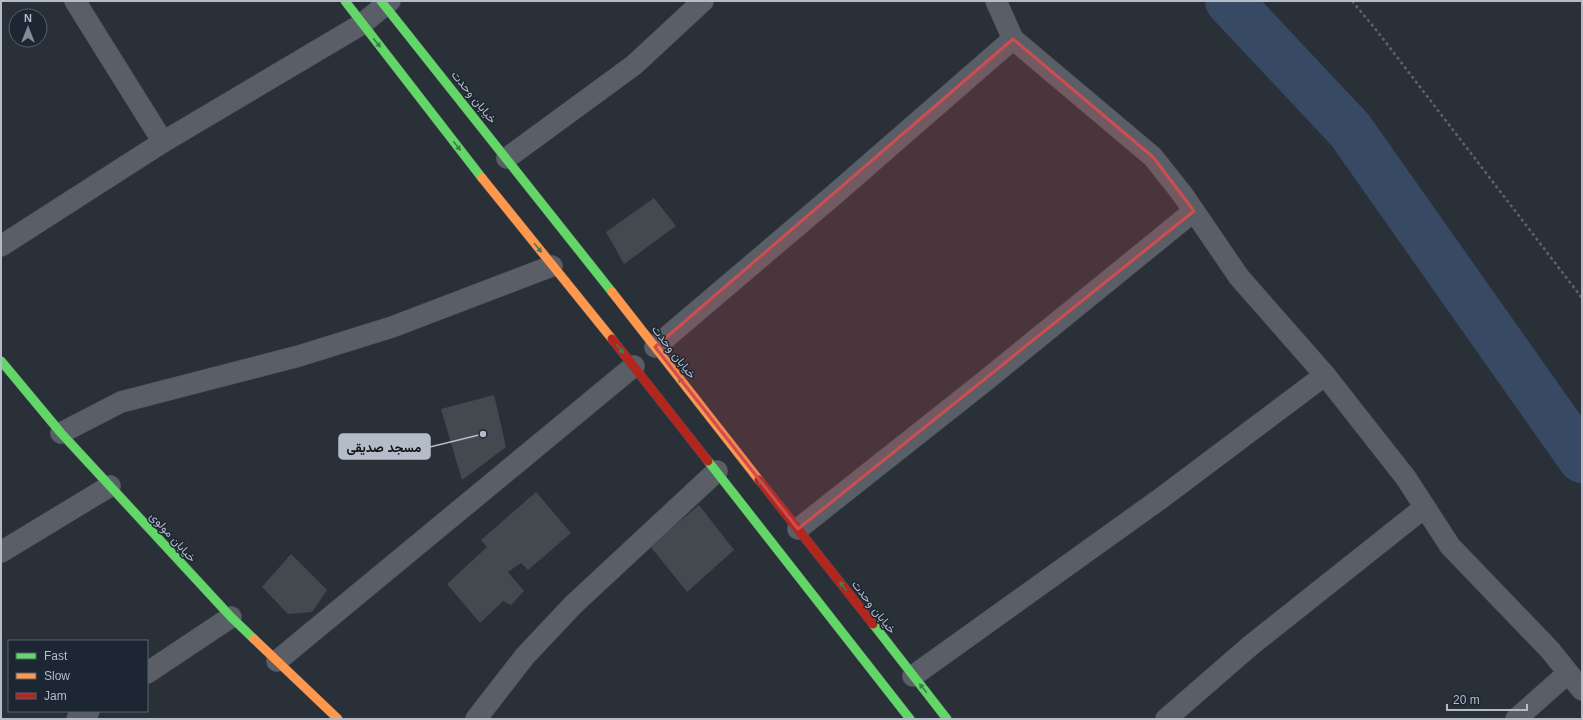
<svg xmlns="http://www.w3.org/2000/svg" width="1583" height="720" font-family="Arial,Vazirmatn,sans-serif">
<rect width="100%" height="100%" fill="#2a3038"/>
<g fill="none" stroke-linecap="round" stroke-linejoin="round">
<!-- river -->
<path stroke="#384963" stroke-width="48" d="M 1229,1 L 1350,130 L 1582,459"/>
</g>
<!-- building -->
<g fill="#444950">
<path d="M 654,198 L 676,226 L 624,264 L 606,232 Z"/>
<path d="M 494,395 L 506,447 L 462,480 L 441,409 Z"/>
<path d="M 536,492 L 571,533 L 528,570 L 521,563 L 508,572 L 524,591 L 511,605 L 503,601 L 480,623 L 447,584 L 487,547 L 481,540 Z"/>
<path d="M 699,505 L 734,550 L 687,592 L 650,546 Z"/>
<path d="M 291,554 L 327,590 L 312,612 L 288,614 L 262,587 Z"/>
</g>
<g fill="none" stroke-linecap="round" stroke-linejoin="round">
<defs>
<g id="street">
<path d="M 75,1 L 163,142"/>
<path d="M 996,1 L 1013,39 L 1153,157 L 1183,195 L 1239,277 L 1325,375 L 1406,478 L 1450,546 L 1550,650 L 1582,690"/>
<path d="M 507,158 L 634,65 L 703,1"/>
<path d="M 1,246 L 163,142 L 362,24 L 390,1"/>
<path d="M 655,347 L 835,194 L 1013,39"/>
<path d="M 61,433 L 121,402 L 299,356 L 392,327 L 552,266"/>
<path d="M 798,529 L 985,381 L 1194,211"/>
<path d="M 1,552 L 110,486"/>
<path d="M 277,661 L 634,366"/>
<path d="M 147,673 L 231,617"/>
<path d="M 913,676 L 1160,499 L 1325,375"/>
<path d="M 77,719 L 89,711"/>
<path d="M 476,719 L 525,656 L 573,605 L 717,471"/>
<path d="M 1166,719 L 1250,646 L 1425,507"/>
<path d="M 1516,719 L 1568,673"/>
</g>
<g id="fast">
<path d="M 345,1 L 482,178"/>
<path d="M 381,1 L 612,292"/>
<path d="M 1,361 L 61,433 L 231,617 L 254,639"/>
<path d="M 708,461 L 910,719"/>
<path d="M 873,624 L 947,719"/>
</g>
<g id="slow">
<path d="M 482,178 L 612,339"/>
<path d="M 612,292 L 759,480"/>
<path d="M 254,639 L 338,719"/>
</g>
<g id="jam">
<path d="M 612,339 L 708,461"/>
<path d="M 759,480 L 873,624"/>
</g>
</defs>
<!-- street casing -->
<use href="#street" stroke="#484c53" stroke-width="22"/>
<!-- fast casing -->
<use href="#fast" stroke="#484c53" stroke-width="10"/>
<!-- slow casing -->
<use href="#slow" stroke="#484c53" stroke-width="10"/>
<!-- jam casing -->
<use href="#jam" stroke="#484c53" stroke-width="10"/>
<!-- path -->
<path stroke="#5d636a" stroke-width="2.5" stroke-dasharray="3 3" stroke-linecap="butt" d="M 1352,1 L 1377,31 L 1582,298"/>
<!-- street -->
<use href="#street" stroke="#5a5e66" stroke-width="21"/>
<!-- fast -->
<use href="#fast" stroke="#63d668" stroke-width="9"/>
<!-- slow -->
<use href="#slow" stroke="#ff974d" stroke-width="9"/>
<!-- jam -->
<use href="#jam" stroke="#b3261e" stroke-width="9"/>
</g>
<!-- one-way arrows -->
<defs><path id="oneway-solid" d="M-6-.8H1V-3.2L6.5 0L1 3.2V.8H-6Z"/></defs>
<g fill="#407e4e">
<use href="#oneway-solid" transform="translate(377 43) rotate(52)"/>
<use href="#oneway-solid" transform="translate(457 146) rotate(52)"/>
<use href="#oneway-solid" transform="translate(538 248) rotate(51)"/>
<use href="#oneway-solid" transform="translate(620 349) rotate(51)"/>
<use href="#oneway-solid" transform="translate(682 382) rotate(-128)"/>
<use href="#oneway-solid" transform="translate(762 484) rotate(-128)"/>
<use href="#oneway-solid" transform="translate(843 586) rotate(-128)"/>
<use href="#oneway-solid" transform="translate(923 688) rotate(-128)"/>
</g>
<!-- marked area -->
<path fill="#ce4d50" fill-opacity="0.2" stroke="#ce4d50" stroke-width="3" stroke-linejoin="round" d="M 1013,39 L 1153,157 L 1194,211 L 798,529 L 655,347 Z"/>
<g text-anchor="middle" stroke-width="3" stroke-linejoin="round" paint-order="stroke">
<!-- street labels -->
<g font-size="12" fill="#b4bcc9" stroke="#1d2633">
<text transform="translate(474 97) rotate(51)" y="4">خیابان وحدت</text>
<text transform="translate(674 352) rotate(52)" y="4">خیابان وحدت</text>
<text transform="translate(173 537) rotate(48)" y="4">خیابان مولوی</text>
<text transform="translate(874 607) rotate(52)" y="4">خیابان وحدت</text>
</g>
</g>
<!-- callouts -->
<path fill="none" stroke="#b4bcc9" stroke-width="1.5" d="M483 434L430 447"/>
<circle fill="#b4bcc9" stroke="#1d2633" stroke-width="1.5" cx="483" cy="434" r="4"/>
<rect fill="#b4bcc9" stroke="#b4bcc9" stroke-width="1.5" x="339" y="434" width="91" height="25" rx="4"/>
<g font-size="13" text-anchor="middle" font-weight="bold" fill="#111">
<text x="384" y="452">مسجد صدیقی</text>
</g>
<!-- border -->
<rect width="1583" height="720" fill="none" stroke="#b4bcc9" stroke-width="4"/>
<!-- legend -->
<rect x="8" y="640" width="140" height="72" fill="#1d2633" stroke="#59626f"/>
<rect x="16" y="653" width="20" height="6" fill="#63d668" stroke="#59626f"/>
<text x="44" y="660" font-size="12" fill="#b4bcc9">Fast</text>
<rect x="16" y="673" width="20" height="6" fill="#ff974d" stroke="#59626f"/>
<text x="44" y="680" font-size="12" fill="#b4bcc9">Slow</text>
<rect x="16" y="693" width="20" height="6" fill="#b3261e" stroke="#59626f"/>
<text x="44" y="700" font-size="12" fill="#b4bcc9">Jam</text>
<!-- north arrow -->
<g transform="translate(28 28)"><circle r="19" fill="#1d2633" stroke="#59626f"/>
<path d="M0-3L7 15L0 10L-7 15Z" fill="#848b96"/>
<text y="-6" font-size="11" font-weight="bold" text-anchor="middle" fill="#b4bcc9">N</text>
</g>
<!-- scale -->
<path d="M1447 704v6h80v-6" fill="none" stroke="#b4bcc9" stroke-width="2"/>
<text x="1453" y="704" font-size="12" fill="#b4bcc9" stroke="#1d2633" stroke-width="3" paint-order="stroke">20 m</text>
</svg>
